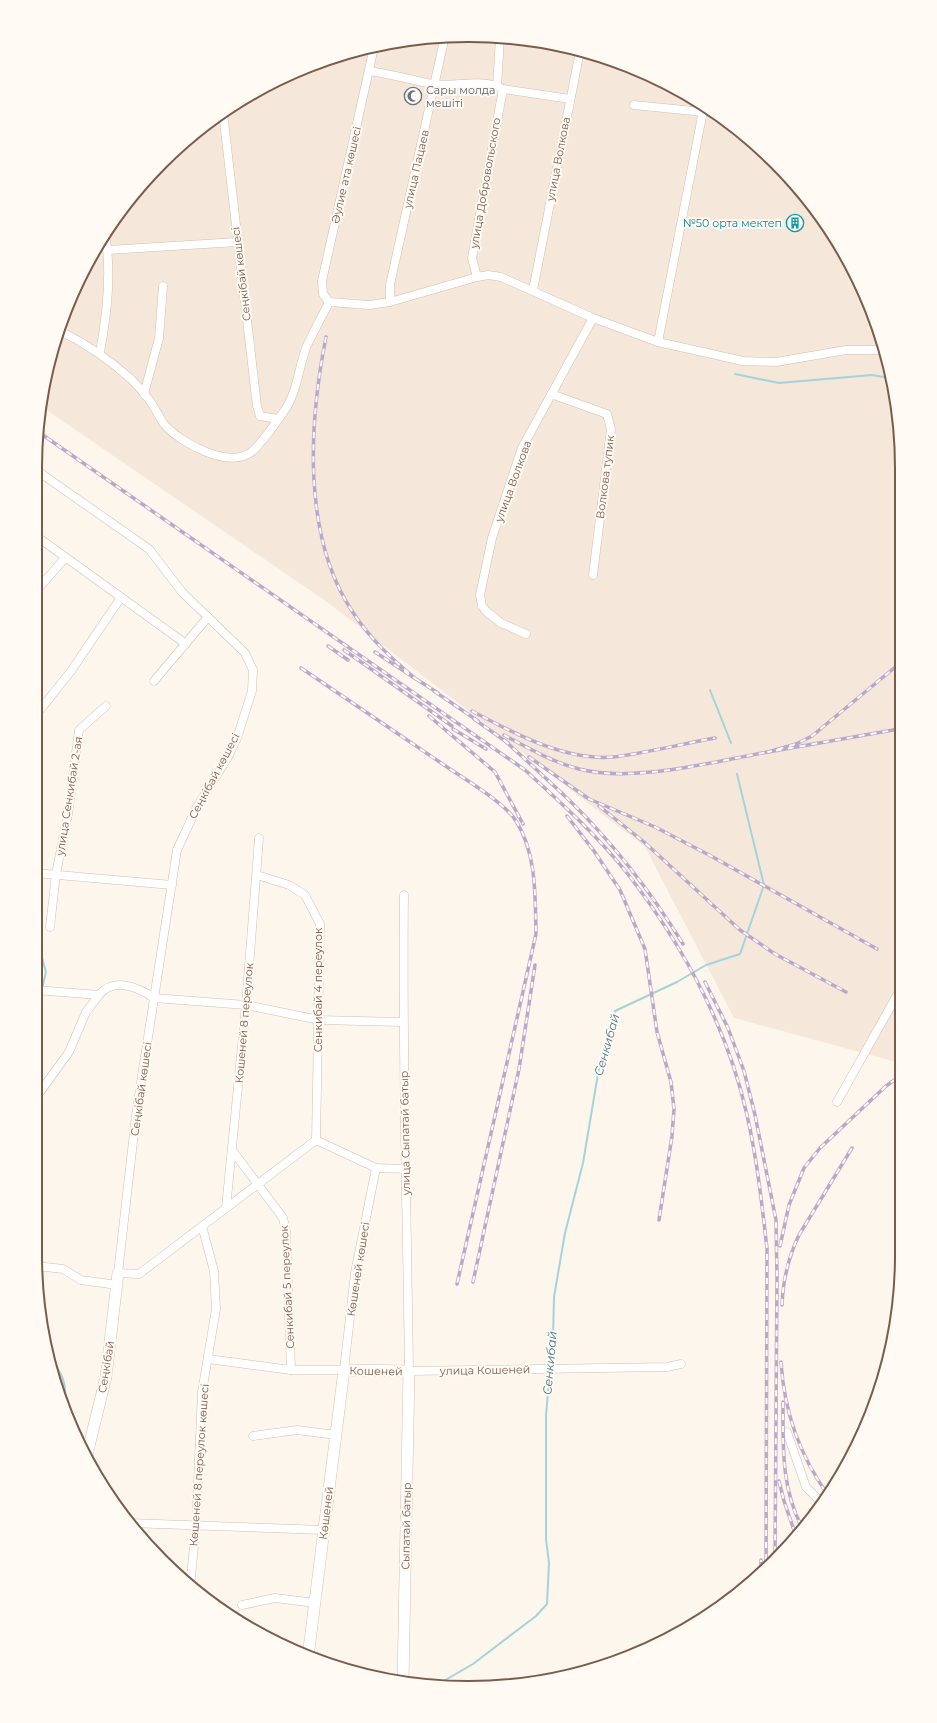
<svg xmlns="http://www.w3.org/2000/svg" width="937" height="1723" font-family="Montserrat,sans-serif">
<rect width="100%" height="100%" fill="#fdf6ec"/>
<!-- residential -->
<path fill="#f5e8da" d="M 440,36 L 525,39 L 608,58 L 685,93 L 754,143 L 829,227 L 869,303 L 898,412 L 900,1063 L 734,1018 L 645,847 L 327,602 L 42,407 L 50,356 L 93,252 L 142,183 L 204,125 L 277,80 L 356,50 Z"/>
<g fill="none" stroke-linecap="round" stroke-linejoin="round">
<!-- stream -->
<g stroke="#a5d3da" stroke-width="2">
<path d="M 735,374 L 779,383 L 872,375 L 889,378"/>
<path d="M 710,690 L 731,743"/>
<path d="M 35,932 L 46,972 L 42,989"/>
<path d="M 35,1007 L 41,993"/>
<path d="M 47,1354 C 63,1374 68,1383 64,1408"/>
<path d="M 550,1367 L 553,1338 L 554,1297 L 565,1233 L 583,1163 L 599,1068 L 615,1011 L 677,982 L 706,965 L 740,954 L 764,885 L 737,774"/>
<path d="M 435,1686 L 473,1664 L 536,1616 L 547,1604 L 549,1563 L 546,1539 L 546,1415 L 550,1371"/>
</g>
<defs>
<g id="street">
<path d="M 369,71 C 391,74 411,80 433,84 C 455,88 482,77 503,89 L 570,99"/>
<path d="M 497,86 L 500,38"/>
<path d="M 634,105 L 703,112"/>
<path d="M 223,113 L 257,406 L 260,416 L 278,419"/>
<path d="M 108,250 L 237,242"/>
<path d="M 477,277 L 472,258 L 503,89"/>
<path d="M 533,290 L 580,51"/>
<path d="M 329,302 L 323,294 L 322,281 L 374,47"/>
<path d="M 390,302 L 390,285 L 445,36"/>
<path d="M 60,331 C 87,344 110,360 132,380 C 138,386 145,394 150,401 C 155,408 159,417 164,424 C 180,443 227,468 250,453 C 260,446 281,416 288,405 C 298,387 299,367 306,348 C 313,332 322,317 329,302 L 369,305 L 390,302 L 477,277 L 488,275 L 501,277 L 593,318 L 658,342 L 743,361 L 776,362 L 846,350 L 882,350"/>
<path d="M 658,342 L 704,106"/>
<path d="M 100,352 C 107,314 112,273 105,235"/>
<path d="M 144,394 L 159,338 L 163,286"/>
<path d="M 551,394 L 607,414 L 611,429 L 593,575"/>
<path d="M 36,470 L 149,549 L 182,592 L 245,653 L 253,670 L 252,691 L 237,738 L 228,757 L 197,807 L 177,850 L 136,1115 L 118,1273 L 139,1274 L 316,1140"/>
<path d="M 36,536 L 186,644"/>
<path d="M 36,591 L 65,558"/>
<path d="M 526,634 L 501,623 L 487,612 L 482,606 L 480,595 L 492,538 L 522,448 L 593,318"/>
<path d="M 154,681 L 208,617"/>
<path d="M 36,715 L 71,671 L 120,599"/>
<path d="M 35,873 L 172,885"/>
<path d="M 257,875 L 289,885 L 305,895 L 320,924 L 316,1140 L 376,1168 L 407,1169"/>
<path d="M 404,895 C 402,1054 407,1213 409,1371 L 667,1367 L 681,1364"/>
<path d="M 50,927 L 56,874 L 68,814 L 79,730 L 106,706"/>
<path d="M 35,990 L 99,995 C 114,977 138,987 154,998 L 246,1005 L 319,1020 L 402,1022"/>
<path d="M 35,1099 L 69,1052 L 86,1012 L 99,995"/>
<path d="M 837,1102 L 900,990"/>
<path d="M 232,1150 L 283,1218 L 286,1231 L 291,1370"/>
<path d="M 226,1208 L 246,1005 L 259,838"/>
<path d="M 36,1266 L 63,1269 L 81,1280 L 117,1285"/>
<path d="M 208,1359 L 291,1370 L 344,1370 L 355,1273 L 376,1168"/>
<path d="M 787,1432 L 806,1487 L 822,1503"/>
<path d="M 253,1436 L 297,1430 L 336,1435"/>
<path d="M 129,1523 L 324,1530"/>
<path d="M 190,1586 L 196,1527 L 202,1392 L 216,1309 L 214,1271 L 202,1226"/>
<path d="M 242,1605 L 275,1598 L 315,1603"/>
</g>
<g id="secondary">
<path d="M 88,1460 L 88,1450 L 106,1377 L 118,1273"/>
<path d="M 308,1657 L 344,1370 L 409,1371 L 403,1681"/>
</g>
</defs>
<!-- street casing -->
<use href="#street" stroke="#d1beb0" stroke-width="9"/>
<!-- secondary casing -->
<use href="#secondary" stroke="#d6c0b0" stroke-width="12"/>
<!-- street -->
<use href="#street" stroke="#fff" stroke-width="8"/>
<!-- secondary -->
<use href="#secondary" stroke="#fff" stroke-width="11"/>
<defs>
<g id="rail">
<path d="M 326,337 C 309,423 302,535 352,611 C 369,638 392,659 416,679 L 375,652"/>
<path d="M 37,431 L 525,770 C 560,802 597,835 627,873 C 682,944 727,1026 747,1115 C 757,1159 762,1204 767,1249 L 766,1568"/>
<path d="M 328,646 L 348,660"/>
<path d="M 344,650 L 452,726"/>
<path d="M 899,664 L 812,736 L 796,744 L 768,752 L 899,729"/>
<path d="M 301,668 C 350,701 398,734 447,767 C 466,780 505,803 516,821 C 537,854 535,897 536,934 L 457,1284"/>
<path d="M 416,679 L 438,693"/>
<path d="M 434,691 L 478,721"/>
<path d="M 472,711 C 513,733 565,761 613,757 C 647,753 681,744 715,738"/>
<path d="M 429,716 L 495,772 L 523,824"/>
<path d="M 474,719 L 508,743"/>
<path d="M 453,729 L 486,749"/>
<path d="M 504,735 C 528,748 552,762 579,769 C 635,783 711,762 768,752"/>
<path d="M 504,740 C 526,760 548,780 569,800 C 613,843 651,892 683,944"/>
<path d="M 529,757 L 589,799 L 655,827 L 711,856 L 877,949"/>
<path d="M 599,806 L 644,842 L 740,930 L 775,954 L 846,992"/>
<path d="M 567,816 L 594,851 L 620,890 L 645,949 L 657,1032 L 671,1082 L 674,1109 L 672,1136 L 659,1220"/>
<path d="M 705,982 L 728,1028 L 744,1071 L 755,1115 L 776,1220 L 777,1278 L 775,1559"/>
<path d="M 780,1246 L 789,1205 L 804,1168 L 820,1148 L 886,1086 L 900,1076"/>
<path d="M 473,1282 L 519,1069 L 535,965"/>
<path d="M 782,1305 C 783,1280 788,1258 799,1235 L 852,1148"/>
<path d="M 781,1362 C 784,1411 800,1456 828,1495"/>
<path d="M 783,1402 C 783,1445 781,1490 803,1529"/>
<path d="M 779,1481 L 784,1501 L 796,1536"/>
<path d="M 761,1574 L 761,1560"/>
</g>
</defs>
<!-- rail casing -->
<use href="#rail" stroke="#b9a8c9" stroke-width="3.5"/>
<!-- rail -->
<use href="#rail" stroke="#fffaf3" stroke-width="2" stroke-dasharray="6" stroke-linecap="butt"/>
</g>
<!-- icons -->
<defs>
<symbol id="mosque-ring" viewBox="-11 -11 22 22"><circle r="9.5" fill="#fffaf3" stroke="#6b7280" stroke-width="1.5"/><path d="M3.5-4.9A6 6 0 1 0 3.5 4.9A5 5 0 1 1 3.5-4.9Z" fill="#6b7280"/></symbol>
<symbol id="building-ring" viewBox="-11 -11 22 22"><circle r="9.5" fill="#fffaf3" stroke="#0f9aa8" stroke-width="1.5"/><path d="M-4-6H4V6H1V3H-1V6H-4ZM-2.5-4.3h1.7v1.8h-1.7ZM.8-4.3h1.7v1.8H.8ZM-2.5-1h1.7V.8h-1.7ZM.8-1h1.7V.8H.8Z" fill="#0f9aa8"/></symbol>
</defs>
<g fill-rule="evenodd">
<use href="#mosque-ring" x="403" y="86" width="20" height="20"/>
<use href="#building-ring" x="785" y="213" width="20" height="20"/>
</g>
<g text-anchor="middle" stroke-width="4" stroke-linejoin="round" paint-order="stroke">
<!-- worship labels -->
<g font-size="11" fill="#5b616d" stroke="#fffaf3" text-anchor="start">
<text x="426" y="94">Сары молда<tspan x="426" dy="13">мешіті</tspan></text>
</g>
<!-- street labels -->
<g font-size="11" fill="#7a5c4d" stroke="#fffaf3">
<text transform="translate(558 159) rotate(-79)" y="4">улица Волкова</text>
<text transform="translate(416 169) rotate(-77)" y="4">улица Пацаев</text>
<text transform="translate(346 175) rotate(-77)" y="4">Әулие ата көшесі</text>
<text transform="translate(485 183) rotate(-80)" y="4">улица Добровольского</text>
<text transform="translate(241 274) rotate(-97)" y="4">Сеңкібай көшесі</text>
<text transform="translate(605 477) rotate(-83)" y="4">Волкова тупик</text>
<text transform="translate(513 481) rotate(-70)" y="4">улица Волкова</text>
<text transform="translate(214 776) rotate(-62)" y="4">Сеңкібай көшесі</text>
<text transform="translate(69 796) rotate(-81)" y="4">улица Сенкибай 2-ая</text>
<text transform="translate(318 990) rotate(-90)" y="4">Сенкибай 4 переулок</text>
<text transform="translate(244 1023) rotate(-85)" y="4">Кошеней 8 переулок</text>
<text transform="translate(141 1089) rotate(-82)" y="4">Сеңкібай көшесі</text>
<text transform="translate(405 1133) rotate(-91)" y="4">улица Сыпатай батыр</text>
<text transform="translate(358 1269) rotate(-81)" y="4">Көшеней көшесі</text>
<text transform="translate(287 1287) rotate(-93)" y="4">Сенкибай 5 переулок</text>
<text transform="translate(106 1367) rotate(-81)" y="4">Сеңкібай</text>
<text transform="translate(485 1370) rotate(-1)" y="4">улица Кошеней</text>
<text transform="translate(376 1371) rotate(1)" y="4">Кошеней</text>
<text transform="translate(199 1465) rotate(-86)" y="4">Көшеней 8 переулок көшесі</text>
<text transform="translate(326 1513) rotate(-83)" y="4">Көшеней</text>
<text transform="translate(406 1526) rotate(-89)" y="4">Сыпатай батыр</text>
</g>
<!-- culture labels -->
<g font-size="11" fill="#0d838f" stroke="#fffaf3" text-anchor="end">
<text x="782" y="227">№50 орта мектеп</text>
</g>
<!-- water labels -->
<g font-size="12" font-style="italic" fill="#437c86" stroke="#fffaf3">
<text transform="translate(607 1045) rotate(-74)" y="4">Сенкибай</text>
<text transform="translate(550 1363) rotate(-85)" y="4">Сенкибай</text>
</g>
</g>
<!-- crop -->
<path d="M0 0H937V1723H0ZM468 42H469A426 426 0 0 1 895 468V1255A426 426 0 0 1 469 1681H468A426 426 0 0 1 42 1255V468A426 426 0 0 1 468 42Z" fill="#fffaf3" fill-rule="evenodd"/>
<path fill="none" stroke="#7a5c4d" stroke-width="2" d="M468 42H469A426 426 0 0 1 895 468V1255A426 426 0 0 1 469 1681H468A426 426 0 0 1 42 1255V468A426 426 0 0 1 468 42Z"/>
</svg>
